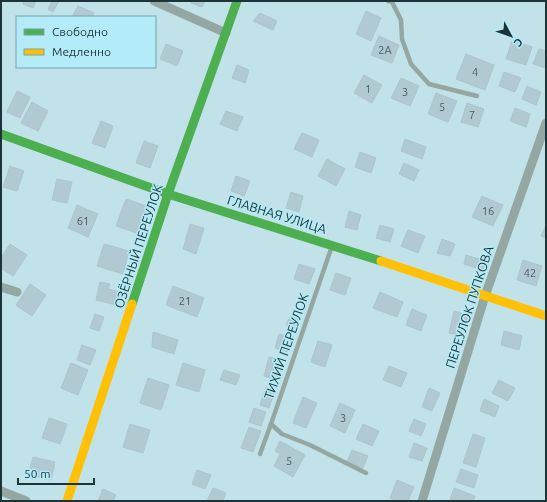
<svg xmlns="http://www.w3.org/2000/svg" width="547" height="502" font-family="Ubuntu,sans-serif">
<rect width="100%" height="100%" fill="#c2e2e9"/>
<!-- building -->
<g fill="#b1c9d1" stroke="#adc4cb">
<path d="M 24,1 L 36,1 L 33,8 L 23,4 Z"/>
<path d="M 52,1 L 59,1 L 53,12 L 48,9 Z"/>
<path d="M 192,1 L 205,1 L 202,7 L 191,3 Z"/>
<path d="M 78,6 L 94,13 L 92,17 L 72,17 Z"/>
<path d="M 366,11 L 381,18 L 371,41 L 356,34 Z"/>
<path d="M 260,13 L 277,21 L 273,30 L 253,21 Z"/>
<path d="M 379,36 L 399,45 L 392,63 L 371,55 Z"/>
<path d="M 512,41 L 532,47 L 526,65 L 506,59 Z"/>
<path d="M 166,44 L 183,51 L 177,66 L 160,59 Z"/>
<path d="M 539,49 L 546,51 L 546,68 L 533,64 Z"/>
<path d="M 466,54 L 494,65 L 485,90 L 456,79 Z"/>
<path d="M 237,65 L 249,70 L 245,83 L 232,78 Z"/>
<path d="M 504,72 L 521,78 L 515,92 L 499,86 Z"/>
<path d="M 364,75 L 382,85 L 372,103 L 354,93 Z"/>
<path d="M 401,78 L 419,86 L 410,106 L 391,98 Z"/>
<path d="M 527,86 L 541,92 L 536,105 L 522,99 Z"/>
<path d="M 17,91 L 30,97 L 20,118 L 7,112 Z"/>
<path d="M 436,93 L 457,101 L 448,122 L 428,114 Z"/>
<path d="M 32,102 L 48,111 L 38,131 L 21,123 Z"/>
<path d="M 467,103 L 484,109 L 478,127 L 461,122 Z"/>
<path d="M 515,108 L 530,114 L 526,127 L 510,121 Z"/>
<path d="M 226,111 L 243,117 L 237,131 L 220,124 Z"/>
<path d="M 101,121 L 113,126 L 105,148 L 92,143 Z"/>
<path d="M 302,133 L 319,140 L 312,157 L 294,149 Z"/>
<path d="M 405,139 L 426,147 L 422,159 L 401,151 Z"/>
<path d="M 144,141 L 158,146 L 150,168 L 136,163 Z"/>
<path d="M 360,152 L 376,158 L 371,173 L 355,167 Z"/>
<path d="M 327,159 L 345,169 L 336,186 L 318,176 Z"/>
<path d="M 404,163 L 419,170 L 414,181 L 399,174 Z"/>
<path d="M 10,166 L 24,171 L 17,191 L 3,187 Z"/>
<path d="M 236,176 L 250,181 L 244,196 L 231,191 Z"/>
<path d="M 57,179 L 72,182 L 67,203 L 52,200 Z"/>
<path d="M 291,192 L 303,196 L 299,212 L 286,208 Z"/>
<path d="M 482,196 L 503,205 L 493,226 L 472,217 Z"/>
<path d="M 126,199 L 149,207 L 139,234 L 116,226 Z"/>
<path d="M 77,205 L 98,214 L 88,237 L 68,228 Z"/>
<path d="M 349,211 L 361,215 L 357,230 L 345,227 Z"/>
<path d="M 190,224 L 204,228 L 196,254 L 183,249 Z"/>
<path d="M 380,225 L 394,229 L 390,242 L 376,238 Z"/>
<path d="M 546,225 L 546,238 L 541,236 Z"/>
<path d="M 408,230 L 425,236 L 418,253 L 401,246 Z"/>
<path d="M 442,239 L 455,244 L 450,256 L 437,253 Z"/>
<path d="M 10,244 L 27,255 L 13,276 L 1,268 L 1,258 Z"/>
<path d="M 104,244 L 129,251 L 123,274 L 97,266 Z"/>
<path d="M 466,255 L 485,261 L 483,270 L 464,264 Z"/>
<path d="M 523,260 L 542,266 L 536,286 L 517,280 Z"/>
<path d="M 299,264 L 315,269 L 309,284 L 294,279 Z"/>
<path d="M 336,273 L 351,278 L 345,295 L 330,290 Z"/>
<path d="M 100,282 L 110,284 L 108,289 L 120,292 L 116,305 L 96,300 Z"/>
<path d="M 30,284 L 46,295 L 32,316 L 16,305 Z"/>
<path d="M 173,286 L 204,298 L 197,317 L 166,305 Z"/>
<path d="M 380,292 L 403,302 L 397,317 L 373,308 Z"/>
<path d="M 412,309 L 427,315 L 421,331 L 406,325 Z"/>
<path d="M 454,311 L 468,315 L 463,336 L 449,333 Z"/>
<path d="M 292,313 L 300,317 L 295,329 L 286,325 Z"/>
<path d="M 95,314 L 104,317 L 99,331 L 90,328 Z"/>
<path d="M 504,331 L 522,336 L 519,350 L 501,345 Z"/>
<path d="M 153,332 L 178,340 L 174,354 L 152,347 Z"/>
<path d="M 279,334 L 293,338 L 288,352 L 275,348 Z"/>
<path d="M 318,341 L 332,345 L 325,367 L 311,362 Z"/>
<path d="M 82,345 L 96,350 L 90,365 L 77,360 Z"/>
<path d="M 269,357 L 283,361 L 278,380 L 264,376 Z"/>
<path d="M 71,363 L 88,370 L 78,395 L 61,388 Z"/>
<path d="M 183,363 L 205,370 L 199,392 L 176,385 Z"/>
<path d="M 389,366 L 407,373 L 401,387 L 383,380 Z"/>
<path d="M 224,370 L 240,375 L 236,385 L 220,380 Z"/>
<path d="M 148,378 L 169,385 L 161,410 L 140,403 Z"/>
<path d="M 499,380 L 515,388 L 508,401 L 492,393 Z"/>
<path d="M 266,387 L 275,390 L 269,408 L 260,405 Z"/>
<path d="M 429,388 L 440,393 L 432,411 L 422,407 Z"/>
<path d="M 303,397 L 317,403 L 306,428 L 293,423 Z"/>
<path d="M 484,399 L 499,406 L 495,417 L 480,411 Z"/>
<path d="M 340,403 L 355,410 L 345,433 L 330,426 Z"/>
<path d="M 254,408 L 266,412 L 261,426 L 249,422 Z"/>
<path d="M 49,418 L 67,424 L 60,444 L 42,438 Z"/>
<path d="M 414,419 L 426,424 L 421,436 L 409,431 Z"/>
<path d="M 130,424 L 150,430 L 143,453 L 123,447 Z"/>
<path d="M 363,424 L 379,431 L 372,446 L 356,439 Z"/>
<path d="M 249,427 L 261,431 L 253,452 L 241,448 Z"/>
<path d="M 473,434 L 485,438 L 476,467 L 463,463 Z"/>
<path d="M 280,441 L 305,455 L 293,477 L 274,466 L 280,454 L 275,451 Z"/>
<path d="M 414,443 L 427,448 L 422,461 L 409,457 Z"/>
<path d="M 352,450 L 368,456 L 363,468 L 347,462 Z"/>
<path d="M 33,457 L 55,462 L 51,480 L 28,475 Z"/>
<path d="M 461,469 L 478,475 L 474,488 L 456,482 Z"/>
<path d="M 197,470 L 211,475 L 205,489 L 192,484 Z"/>
<path d="M 397,480 L 414,487 L 408,501 L 397,501 L 390,498 Z"/>
<path d="M 213,488 L 226,493 L 223,501 L 207,501 Z"/>
<path d="M 454,488 L 475,496 L 473,501 L 453,501 L 450,500 Z"/>
<path d="M 103,489 L 116,495 L 113,501 L 98,501 Z"/>
</g>
<g fill="none" stroke-linecap="round" stroke-linejoin="round">
<!-- lane -->
<g stroke="#95a7a2" stroke-width="4.5">
<path d="M 388,1 L 392,2 L 401,20 L 402,39 L 411,64 L 429,84 L 477,96"/>
<path d="M 271,424 L 282,434 L 310,445 L 366,473"/>
<path d="M 260,454 L 271,424 L 332,246"/>
</g>
<!-- street -->
<g stroke="#95a7a2" stroke-width="9">
<path d="M 154,1 L 226,33"/>
<path d="M 1,287 L 17,292"/>
<path d="M 1,491 L 26,501"/>
<path d="M 422,501 L 485,296 L 546,123"/>
</g>
<!-- fast -->
<g stroke="#4caf50" stroke-width="9">
<path d="M 1,134 L 168,194 L 381,261"/>
<path d="M 132,304 L 168,194 L 237,1"/>
</g>
<!-- slow -->
<g stroke="#ffc107" stroke-width="9">
<path d="M 381,261 L 546,316"/>
<path d="M 67,501 L 132,304"/>
</g>
</g>
<g text-anchor="middle" stroke-width="3" stroke-linejoin="round" paint-order="stroke">
<!-- number labels -->
<g font-size="11" fill="#445c61">
<text x="385" y="54">2А</text>
<text x="475" y="76">4</text>
<text x="368" y="93">1</text>
<text x="405" y="96">3</text>
<text x="442" y="111">5</text>
<text x="472" y="119">7</text>
<text x="488" y="215">16</text>
<text x="83" y="225">61</text>
<text x="530" y="277">42</text>
<text x="185" y="305">21</text>
<text x="343" y="422">3</text>
<text x="289" y="465">5</text>
</g>
<!-- street labels -->
<g font-size="13" fill="#1c3438" stroke="#b3ecf8">
<text transform="translate(277 214) rotate(17)" y="5">ГЛАВНАЯ УЛИЦА</text>
<text transform="translate(138 246) rotate(-72)" y="5">ОЗЁРНЫЙ ПЕРЕУЛОК</text>
<text transform="translate(469 307) rotate(-72)" y="5">ПЕРЕУЛОК ПУПКОВА</text>
<text transform="translate(286 346) rotate(-71)" y="5">ТИХИЙ ПЕРЕУЛОК</text>
</g>
</g>
<!-- border -->
<rect width="547" height="502" fill="none" stroke="#1c3438" stroke-width="4"/>
<!-- legend -->
<rect x="16" y="16" width="140" height="52" fill="#b3ecf8" stroke="#77a2ab"/>
<rect x="24" y="29" width="20" height="6" fill="#4caf50" stroke="#77a2ab"/>
<text x="52" y="36" font-size="12" fill="#1c3438">Свободно</text>
<rect x="24" y="49" width="20" height="6" fill="#ffc107" stroke="#77a2ab"/>
<text x="52" y="56" font-size="12" fill="#1c3438">Медленно</text>
<!-- north arrow -->
<g transform="translate(511 36) rotate(131)" stroke="#b3ecf8" stroke-width="3" paint-order="stroke">
<path d="M0-3L7 15L0 10L-7 15Z" fill="#1c3438"/>
<text y="-6" font-size="11" font-weight="bold" text-anchor="middle" fill="#1c3438">С</text>
</g>
<!-- scale -->
<path d="M18 478v6h76v-6" fill="none" stroke="#1c3438" stroke-width="2"/>
<text x="24" y="478" font-size="12" fill="#1c3438" stroke="#b3ecf8" stroke-width="3" paint-order="stroke">50 m</text>
</svg>
